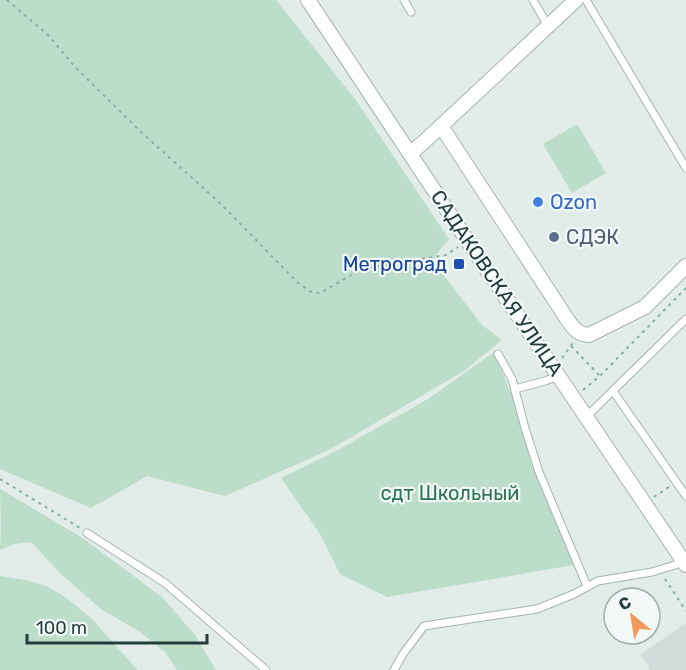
<svg xmlns="http://www.w3.org/2000/svg" width="686" height="670" font-family="Rubik,sans-serif">
<rect width="100%" height="100%" fill="#e2ece9"/>
<!-- built -->
<path fill="#d0dcd9" d="M 686,623 L 686,670 L 649,670 L 648,665 L 640,655 Z"/>
<!-- green -->
<g fill="#bbddca">
<path d="M 0,0 L 276,0 L 355,99 L 449,239 L 432,260 L 482,325 L 502,340 L 464,371 L 331,449 L 225,496 L 147,476 L 91,508 L 0,469 Z"/>
<path d="M 577,124 L 606,173 L 572,193 L 543,144 Z"/>
<path d="M 494,352 L 580,564 L 387,597 L 340,574 L 320,534 L 281,478 L 336,451 L 428,399 Z"/>
<path d="M 0,489 L 81,537 L 162,597 L 195,635 L 216,670 L 177,670 L 165,652 L 140,632 L 101,609 L 61,574 L 31,542 L 14,544 L 0,550 L 1,525 Z"/>
<path d="M 0,576 L 26,580 L 46,586 L 64,596 L 93,620 L 116,646 L 138,670 L 0,670 Z"/>
</g>
<g fill="none" stroke-linecap="round" stroke-linejoin="round">
<defs>
<g id="service">
<path d="M 404,0 L 411,12"/>
<path d="M 533,0 L 548,26"/>
<path d="M 586,0 L 686,168"/>
<path d="M 498,354 L 512,379 L 525,428 L 539,472 L 587,586"/>
<path d="M 515,389 L 545,381 L 558,376"/>
<path d="M 613,391 L 686,496"/>
<path d="M 586,417 L 686,319"/>
<path d="M 87,533 L 165,583 L 266,670"/>
<path d="M 394,670 L 403,654 L 424,626 L 537,609 L 574,594 L 598,581 L 652,572 L 675,565 L 683,561"/>
</g>
<g id="minor">
<path d="M 308,0 L 475,252 L 686,565"/>
<path d="M 441,126 L 569,322 C 575,330 578,334 589,335 L 645,307 L 686,266"/>
<path d="M 410,154 L 426,140 L 576,0"/>
</g>
</defs>
<!-- service casing -->
<use href="#service" stroke="#a5b4b1" stroke-width="9"/>
<!-- minor casing -->
<use href="#minor" stroke="#a5b4b1" stroke-width="16"/>
<!-- path -->
<g stroke="#83afa9" stroke-width="2" stroke-dasharray="3 4.5" stroke-linecap="butt">
<path d="M 7,0 L 48,35 L 74,66 L 140,131 L 221,204 L 297,282 L 311,292 L 320,293 L 362,269 L 446,255 L 458,247"/>
<path d="M 571,346 L 600,376"/>
<path d="M 562,358 L 573,343"/>
<path d="M 583,390 L 600,376 L 686,288"/>
<path d="M 0,479 L 80,528"/>
<path d="M 654,497 L 669,487"/>
<path d="M 665,579 L 686,611"/>
</g>
<!-- service -->
<use href="#service" stroke="#fff" stroke-width="7"/>
<!-- minor -->
<use href="#minor" stroke="#fff" stroke-width="14"/>
</g>
<!-- markers -->
<circle fill="#3f7fe0" stroke="#f2f8f7" stroke-width="2" cx="538" cy="202" r="6"/>
<circle fill="#5c6f8a" stroke="#f2f8f7" stroke-width="2" cx="554" cy="237" r="6"/>
<rect fill="#1a4fb4" stroke="#f2f8f7" stroke-width="2" x="453" y="258" width="12" height="12" rx="3"/>
<g text-anchor="middle" stroke-width="4.5" stroke-linejoin="round" paint-order="stroke">
<!-- shop labels -->
<g font-size="20" fill="#366cbe" stroke="#f2f8f7" text-anchor="start">
<text x="550" y="209">Ozon</text>
</g>
<!-- service labels -->
<g font-size="20" fill="#4e5e75" stroke="#f2f8f7" text-anchor="start">
<text x="566" y="244">СДЭК</text>
</g>
<!-- transit labels -->
<g font-size="20" fill="#164399" stroke="#f2f8f7" text-anchor="end">
<text x="447" y="271">Метроград</text>
</g>
<!-- street labels -->
<g font-size="20" fill="#223d3a" stroke="#f2f8f7">
<text transform="translate(497 283) rotate(56)" y="7">САДАКОВСКАЯ УЛИЦА</text>
</g>
<!-- park labels -->
<g font-size="20" fill="#2d7355" stroke="#f2f8f7">
<text x="450" y="500">сдт Школьный</text>
</g>
</g>
<!-- north arrow -->
<g transform="translate(632 616) rotate(330)"><circle r="28" fill="#f2f8f7" stroke="#9fadab" stroke-width="1.5"/>
<path d="M0-4.5L10 22L0 15L-10 22Z" fill="#f09b5c"/>
<text y="-9" font-size="16" font-weight="bold" text-anchor="middle" fill="#223d3a">С</text>
</g>
<!-- scale -->
<path d="M27 634v9h180v-9" fill="none" stroke="#223d3a" stroke-width="3"/>
<text x="36" y="634" font-size="18" fill="#223d3a" stroke="#f2f8f7" stroke-width="4.5" paint-order="stroke">100 m</text>
</svg>
